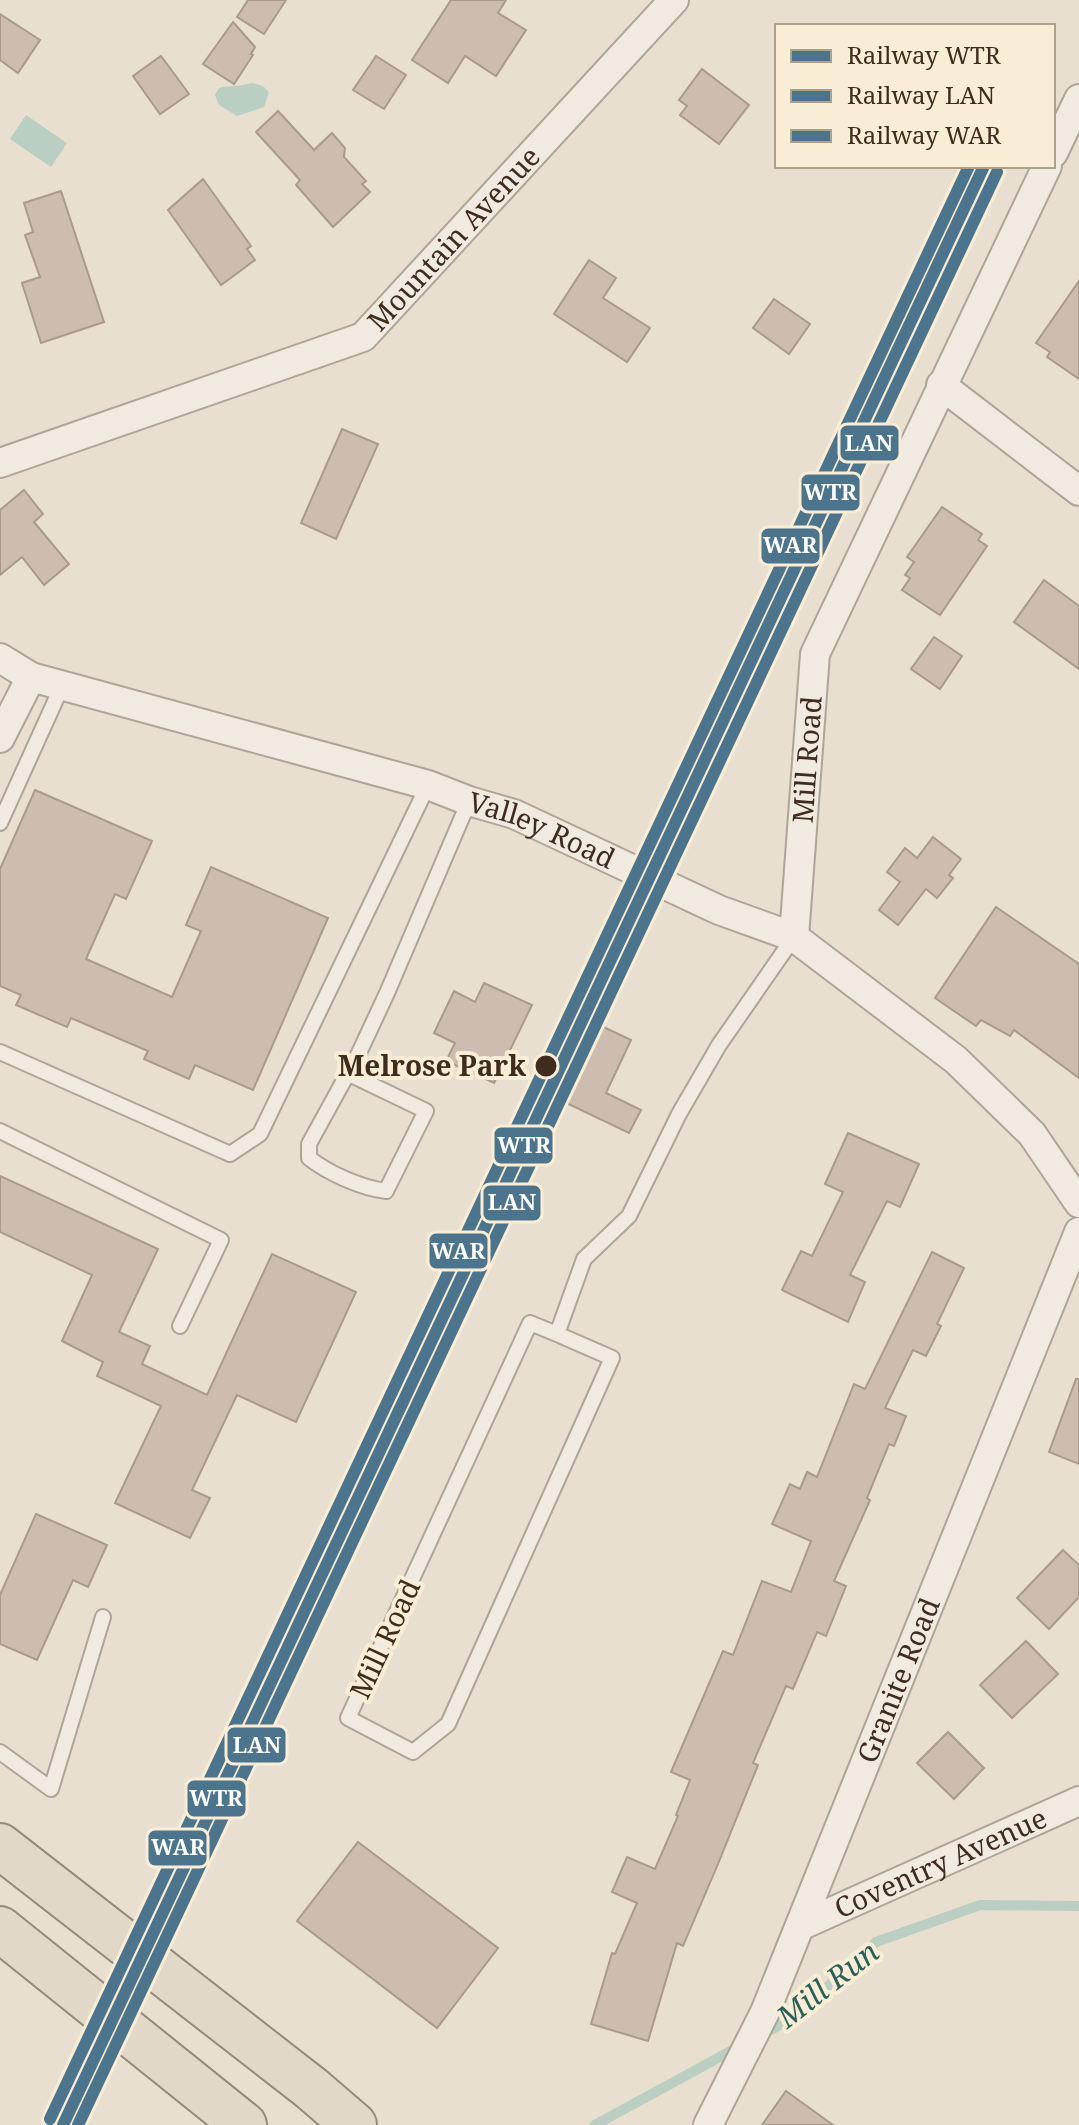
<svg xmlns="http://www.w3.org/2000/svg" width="1079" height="2125" font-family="'Noto Serif',serif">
<rect width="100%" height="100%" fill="#e8dfd0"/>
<!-- water -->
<g fill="#bacec1">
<path d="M 252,83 L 263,86 L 269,92 L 264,107 L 237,116 L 219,105 L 215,95 L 219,88 C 230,85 240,87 252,83 Z"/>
<path d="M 26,115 L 67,143 L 51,167 L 10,139 Z"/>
</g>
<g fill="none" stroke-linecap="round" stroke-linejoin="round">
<!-- stream -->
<g stroke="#bacec1" stroke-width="10">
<path d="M 762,2035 L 796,2016 L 876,1942 L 980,1905 L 1079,1906"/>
<path d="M 595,2125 L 740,2046"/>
</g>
</g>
<!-- building -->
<g fill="#ccbdb0" stroke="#a99a8d" stroke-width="2">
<path d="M 248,0 L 286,0 L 264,34 L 237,17 Z"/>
<path d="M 451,0 L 506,0 L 498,13 L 526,30 L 496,76 L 465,56 L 448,83 L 412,60 Z"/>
<path d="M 0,14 L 40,40 L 18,73 L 0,60 Z"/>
<path d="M 233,22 L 255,47 L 251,54 L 253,55 L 234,84 L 203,64 Z"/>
<path d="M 161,56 L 189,94 L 160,114 L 133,76 Z"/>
<path d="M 376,56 L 406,75 L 384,109 L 353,90 Z"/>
<path d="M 702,69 L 749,105 L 719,144 L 680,115 L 687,106 L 679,100 Z"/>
<path d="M 278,111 L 314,150 L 332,133 L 345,148 L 344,157 L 366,181 L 362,184 L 370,192 L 333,227 L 296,185 L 300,180 L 256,132 Z"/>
<path d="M 203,179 L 251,246 L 247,249 L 255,260 L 221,285 L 168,210 Z"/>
<path d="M 61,191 L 104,322 L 41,343 L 22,283 L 40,277 L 25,235 L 33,232 L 24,203 Z"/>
<path d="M 589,260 L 616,278 L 603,298 L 650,328 L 627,362 L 554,314 Z"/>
<path d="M 1079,281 L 1079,379 L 1047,357 L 1050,352 L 1036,343 Z"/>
<path d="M 774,299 L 810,324 L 789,354 L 753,328 Z"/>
<path d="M 342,429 L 378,444 L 336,539 L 301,523 Z"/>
<path d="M 24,490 L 43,514 L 34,522 L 69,564 L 44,585 L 22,557 L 0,575 L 0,510 Z"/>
<path d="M 942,507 L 982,534 L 978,540 L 987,546 L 940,615 L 902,590 L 910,578 L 905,575 L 914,562 L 907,557 Z"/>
<path d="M 1044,580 L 1079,606 L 1079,669 L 1014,622 Z"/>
<path d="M 934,637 L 962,656 L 940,689 L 911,669 Z"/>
<path d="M 35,790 L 152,841 L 126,899 L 115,894 L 86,959 L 172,997 L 201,931 L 186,925 L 211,867 L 328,918 L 253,1090 L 195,1065 L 189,1079 L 144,1059 L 148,1051 L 71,1018 L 67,1027 L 16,1005 L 21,995 L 0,986 L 0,869 Z"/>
<path d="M 933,837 L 961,859 L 949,875 L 953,878 L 937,898 L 926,889 L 898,925 L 879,910 L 900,882 L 887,872 L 905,848 L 917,858 Z"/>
<path d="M 996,907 L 1079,964 L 1079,1078 L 1014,1030 L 1010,1036 L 981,1020 L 976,1026 L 935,998 Z"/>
<path d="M 484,983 L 532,1005 L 494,1083 L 446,1061 L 455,1043 L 434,1033 L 454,991 L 475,1002 Z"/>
<path d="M 593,1022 L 631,1040 L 606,1093 L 641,1110 L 629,1133 L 556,1098 Z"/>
<path d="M 848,1133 L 919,1164 L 900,1207 L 887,1201 L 850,1275 L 865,1282 L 848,1322 L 782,1290 L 801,1251 L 812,1256 L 843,1192 L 825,1184 Z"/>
<path d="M 0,1176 L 158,1249 L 119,1332 L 150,1346 L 142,1364 L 207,1395 L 272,1254 L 356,1292 L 296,1422 L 237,1395 L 192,1490 L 210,1498 L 190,1538 L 115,1503 L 161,1406 L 97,1376 L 103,1362 L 62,1341 L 92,1275 L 0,1232 Z"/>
<path d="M 932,1252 L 964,1268 L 937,1324 L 941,1326 L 926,1356 L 913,1350 L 885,1408 L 906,1416 L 894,1446 L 889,1444 L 867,1498 L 870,1500 L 834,1581 L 846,1586 L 826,1636 L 817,1632 L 793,1689 L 786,1686 L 753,1763 L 758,1765 L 718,1864 L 683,1946 L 677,1943 L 648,2041 L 591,2024 L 612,1953 L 615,1954 L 637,1903 L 612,1892 L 627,1857 L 655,1869 L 678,1816 L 676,1815 L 690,1780 L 671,1772 L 723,1651 L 733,1655 L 762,1581 L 791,1592 L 811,1541 L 772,1524 L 790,1484 L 800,1489 L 807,1472 L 817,1477 L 854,1384 L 865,1389 Z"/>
<path d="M 1076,1379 L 1079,1379 L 1079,1464 L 1049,1452 Z"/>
<path d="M 36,1514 L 107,1545 L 88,1587 L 73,1580 L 37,1660 L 0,1644 L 0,1595 Z"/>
<path d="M 1063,1550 L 1079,1565 L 1079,1597 L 1049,1629 L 1017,1598 Z"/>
<path d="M 1026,1641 L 1058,1674 L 1012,1718 L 980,1685 Z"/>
<path d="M 948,1732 L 984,1768 L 954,1799 L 917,1763 Z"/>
<path d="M 358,1842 L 498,1948 L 437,2028 L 297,1921 Z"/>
<path d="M 786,2091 L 833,2125 L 762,2125 Z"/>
</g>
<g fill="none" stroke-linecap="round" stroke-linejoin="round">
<defs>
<g id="service">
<path d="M 0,823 L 62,686"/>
<path d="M 0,1052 L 230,1154 L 260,1134 L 428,785"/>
<path d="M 347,1073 L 426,1111 L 386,1191 C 361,1188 328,1173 309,1158 L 309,1144 L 359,1053 L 387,993 L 469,801"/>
<path d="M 0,1131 L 221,1240 L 180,1326"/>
<path d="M 557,1334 L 530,1323 L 348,1718 L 413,1752 L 448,1724 L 612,1358 L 557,1334 L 584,1259 L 629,1216 L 679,1114 L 719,1045 L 794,937"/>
<path d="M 0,1752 L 51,1789 L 103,1617"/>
</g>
<g id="minor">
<path d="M 1053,153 L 1079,99"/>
<path d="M 941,385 L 1079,491"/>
<path id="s1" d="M 0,463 L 363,337 L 674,0"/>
<path id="s2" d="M 0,658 L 31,677 L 428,785 L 469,801 L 514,814 L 719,910 L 794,937 L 956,1060 L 1032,1134 L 1079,1203"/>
<path d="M 0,738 L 31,677"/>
<path id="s3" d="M 794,937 L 815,654 L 1047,166"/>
<path id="s4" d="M 800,1926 L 1079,1801"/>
<path id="s5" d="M 708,2125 L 765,2012 L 1079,1232"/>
</g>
<g id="trunk">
<path d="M 0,1846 L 311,2088 L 354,2125"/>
<path d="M 0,1929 L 244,2125"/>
</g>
</defs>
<!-- service casing -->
<use href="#service" stroke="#aea498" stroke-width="18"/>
<!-- minor casing -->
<use href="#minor" stroke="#aea498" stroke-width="32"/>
<!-- trunk casing -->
<use href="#trunk" stroke="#938a7f" stroke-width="48"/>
<!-- service -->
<use href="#service" stroke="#f0eae1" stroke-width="14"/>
<!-- minor -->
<use href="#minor" stroke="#f0eae1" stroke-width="28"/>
<!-- trunk -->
<use href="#trunk" stroke="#e2d8c8" stroke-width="44"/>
<defs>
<path id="rail-1" d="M 63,2125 L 984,166"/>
<path id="rail-2" d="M 78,2125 L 997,172"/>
<path id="rail-3" d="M 50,2119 L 969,166"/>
</defs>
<!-- rail-1 casing -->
<use href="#rail-1" stroke="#f9edd5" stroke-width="18"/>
<!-- rail-2 casing -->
<use href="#rail-2" stroke="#f9edd5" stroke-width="18"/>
<!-- rail-3 casing -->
<use href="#rail-3" stroke="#f9edd5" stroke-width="18"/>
<!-- rail-1 -->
<use href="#rail-1" stroke="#4c748c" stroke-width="12"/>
<!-- rail-2 -->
<use href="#rail-2" stroke="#4c748c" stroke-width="12"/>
<!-- rail-3 -->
<use href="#rail-3" stroke="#4c748c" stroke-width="12"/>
</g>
<!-- markers -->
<circle fill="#3f2c1e" stroke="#f9edd5" stroke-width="3" cx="546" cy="1066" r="12"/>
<g text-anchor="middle" stroke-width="8" stroke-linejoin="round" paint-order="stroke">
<!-- street labels -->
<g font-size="28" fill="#3f2c1e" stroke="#f9edd5">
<text dy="10" stroke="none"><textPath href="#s1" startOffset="518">Mountain Avenue</textPath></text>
<text dy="10" stroke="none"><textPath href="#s3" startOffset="178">Mill Road</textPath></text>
<text dy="10" stroke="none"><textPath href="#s2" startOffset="570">Valley Road</textPath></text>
<text transform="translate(385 1639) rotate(-65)" y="10">Mill Road</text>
<text dy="10" stroke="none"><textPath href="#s5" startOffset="484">Granite Road</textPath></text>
<text dy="10" stroke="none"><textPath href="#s4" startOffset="154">Coventry Avenue</textPath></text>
</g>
<!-- stop labels -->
<g font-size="28" font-weight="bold" fill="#3f2c1e" stroke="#f9edd5" text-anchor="end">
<text x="526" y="1076">Melrose Park</text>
</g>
<!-- water labels -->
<g font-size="30" font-style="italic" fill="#2b605a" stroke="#f9edd5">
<text transform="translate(828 1985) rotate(-38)" y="10">Mill Run</text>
</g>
</g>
<g stroke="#f9edd5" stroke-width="3">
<rect x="839" y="424" width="61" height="38" rx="8" fill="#4c748c"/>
<rect x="800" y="473" width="61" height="39" rx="8" fill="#4c748c"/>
<rect x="760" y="527" width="61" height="38" rx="8" fill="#4c748c"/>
<rect x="493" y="1126" width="61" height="39" rx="8" fill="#4c748c"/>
<rect x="482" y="1184" width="60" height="38" rx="8" fill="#4c748c"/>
<rect x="428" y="1232" width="61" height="38" rx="8" fill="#4c748c"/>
<rect x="226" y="1726" width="61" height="38" rx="8" fill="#4c748c"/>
<rect x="186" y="1779" width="61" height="39" rx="8" fill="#4c748c"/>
<rect x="147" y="1829" width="61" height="38" rx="8" fill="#4c748c"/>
</g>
<g font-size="22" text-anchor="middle" font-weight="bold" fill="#fff">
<text x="869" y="451">LAN</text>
<text x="830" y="500">WTR</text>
<text x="790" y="553">WAR</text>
<text x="524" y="1153">WTR</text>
<text x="512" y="1210">LAN</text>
<text x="458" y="1259">WAR</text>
<text x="257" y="1753">LAN</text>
<text x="216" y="1806">WTR</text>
<text x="178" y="1855">WAR</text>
</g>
<!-- legend -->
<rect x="775" y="24" width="280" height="144" fill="#f9edd5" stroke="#afa08c" stroke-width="2"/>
<rect x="791" y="50" width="40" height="12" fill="#4c748c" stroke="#afa08c" stroke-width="2"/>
<text x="847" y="64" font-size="24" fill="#3f2c1e">Railway WTR</text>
<rect x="791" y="90" width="40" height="12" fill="#4c748c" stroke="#afa08c" stroke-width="2"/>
<text x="847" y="104" font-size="24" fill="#3f2c1e">Railway LAN</text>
<rect x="791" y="130" width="40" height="12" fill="#4c748c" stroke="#afa08c" stroke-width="2"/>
<text x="847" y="144" font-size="24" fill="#3f2c1e">Railway WAR</text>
</svg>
